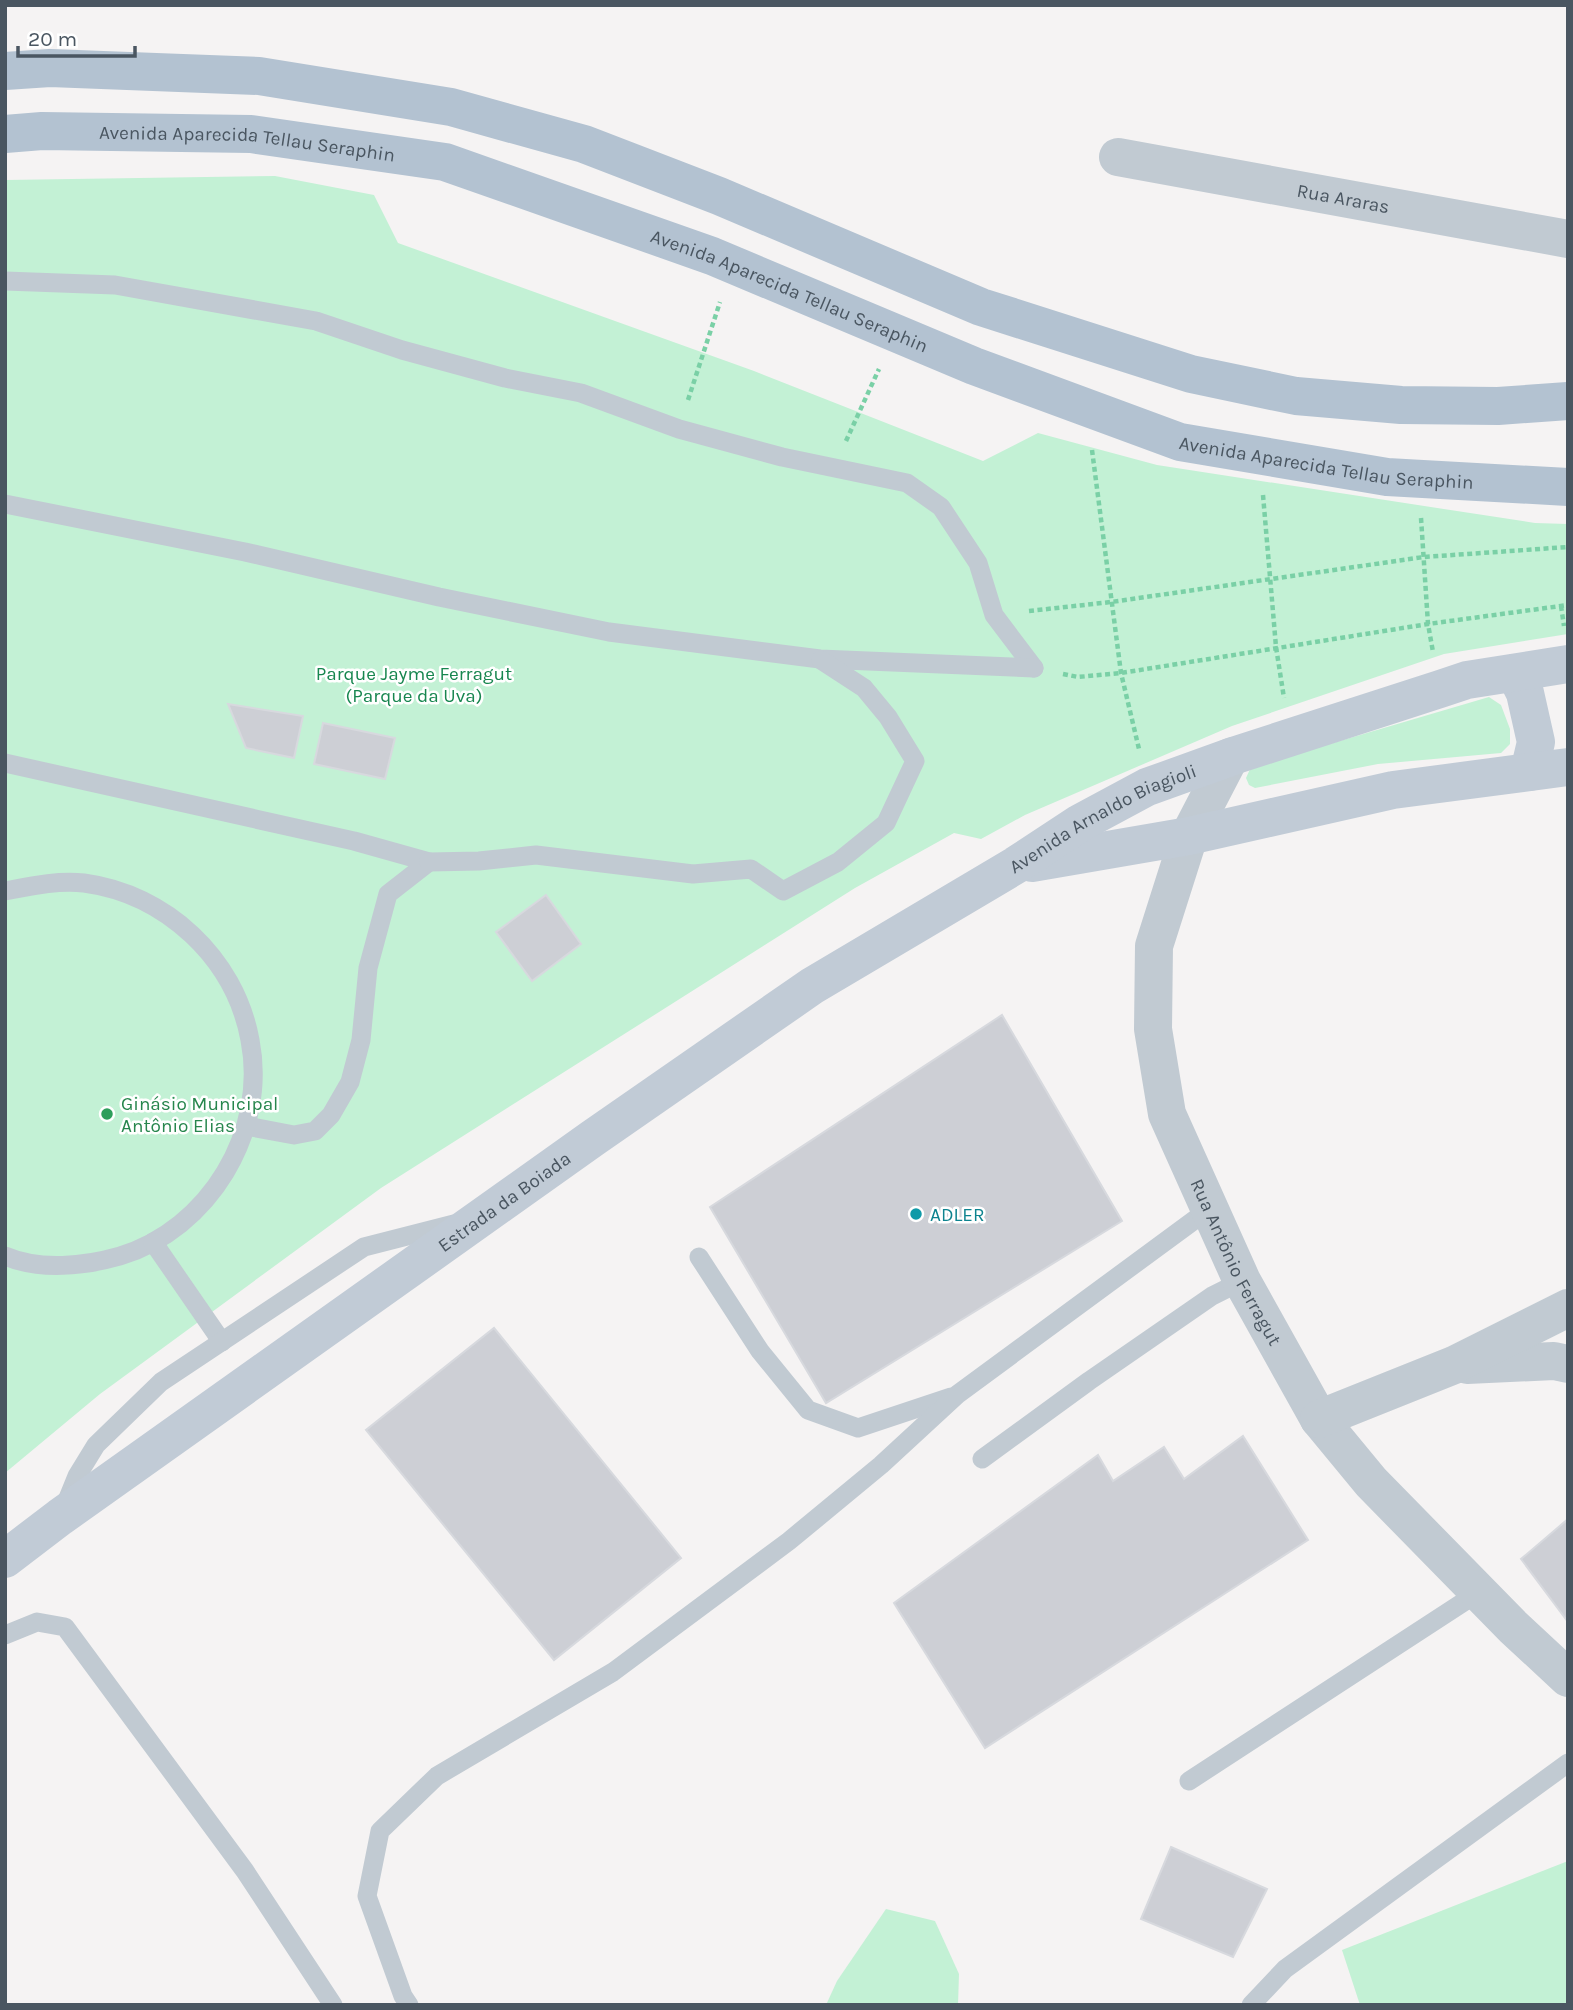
<svg xmlns="http://www.w3.org/2000/svg" width="1573" height="2010" font-family="Karla,sans-serif">
<rect width="100%" height="100%" fill="#f5f3f3"/>
<!-- green -->
<g fill="#c3f1d5">
<path d="M 275,176 L 374,195 L 398,243 L 754,371 L 983,461 L 1038,433 L 1157,465 L 1535,523 L 1568,524 L 1568,634 L 1444,654 L 1232,726 L 1025,815 L 981,839 L 954,833 L 855,888 L 381,1188 L 100,1394 L 5,1473 L 5,180 Z"/>
<path d="M 1489,697 L 1501,705 L 1510,729 L 1510,744 L 1501,753 L 1378,764 L 1255,788 L 1249,785 L 1246,778 L 1251,767 Z"/>
<path d="M 1568,1861 L 1568,2005 L 1360,2005 L 1342,1950 Z"/>
<path d="M 886,1909 L 935,1921 L 959,1974 L 958,2005 L 826,2005 L 837,1981 Z"/>
</g>
<!-- building -->
<g fill="#cdcfd5" stroke="#d7d9de" stroke-width="2">
<path d="M 228,704 L 303,716 L 294,758 L 246,748 Z"/>
<path d="M 323,723 L 395,738 L 385,779 L 314,764 Z"/>
<path d="M 546,895 L 581,944 L 532,981 L 496,932 Z"/>
<path d="M 1002,1015 L 1122,1221 L 826,1403 L 710,1207 Z"/>
<path d="M 494,1328 L 681,1558 L 554,1660 L 366,1430 Z"/>
<path d="M 1243,1436 L 1308,1540 L 985,1748 L 894,1603 L 1098,1455 L 1113,1481 L 1164,1447 L 1184,1479 Z"/>
<path d="M 1568,1519 L 1568,1622 L 1521,1559 Z"/>
<path d="M 1171,1847 L 1267,1889 L 1233,1957 L 1141,1919 Z"/>
</g>
<g fill="none" stroke-linecap="round" stroke-linejoin="round">
<!-- path -->
<g stroke="#7ad0a6" stroke-width="4.5" stroke-dasharray="5 3.5" stroke-linecap="butt">
<path d="M 688,400 L 720,302"/>
<path d="M 846,441 L 879,369"/>
<path d="M 1092,450 L 1121,673 L 1139,749"/>
<path d="M 1263,495 L 1276,647 L 1284,698"/>
<path d="M 1421,518 L 1428,624 L 1433,652"/>
<path d="M 1561,606 L 1564,626"/>
<path d="M 1029,611 L 1111,602 L 1424,557 L 1568,547"/>
<path d="M 1063,674 L 1078,677 L 1121,673 L 1428,624 L 1568,605"/>
</g>
<!-- lane -->
<g stroke="#c1cad2" stroke-width="19">
<path d="M 5,281 L 115,285 L 316,321 L 402,350 L 505,378 L 581,393 L 679,429 L 782,457 L 907,483 L 941,507 L 978,563 L 994,615 L 1034,668"/>
<path d="M 5,504 L 245,552 L 439,597 L 609,632 L 820,659 L 1034,668"/>
<path d="M 5,763 L 354,841 L 429,862 L 388,894 L 368,968 L 361,1040 L 350,1082 L 331,1115 L 315,1131 L 294,1135 L 246,1126"/>
<path d="M 429,862 L 479,861 L 536,855 L 693,874 L 751,869 L 783,891 L 838,862 L 886,823 L 915,761 L 888,717 L 864,688 L 821,660"/>
<path d="M 5,891 C 31,886 58,880 84,883 C 166,894 235,958 250,1040 C 268,1132 209,1229 120,1256 C 85,1266 40,1271 5,1256"/>
<path d="M 153,1242 L 222,1342"/>
<path d="M 699,1257 L 760,1351 L 808,1410 L 858,1428 L 951,1397"/>
<path d="M 982,1459 L 1089,1381 L 1212,1296 L 1242,1281"/>
<path d="M 64,1508 L 77,1476 L 96,1445 L 161,1382 L 364,1247 L 454,1224"/>
<path d="M 5,1635 L 37,1622 L 65,1627 L 245,1871 L 333,2005"/>
<path d="M 1189,1781 L 1479,1592"/>
<path d="M 409,2005 L 403,1996 L 367,1896 L 380,1831 L 437,1776 L 613,1672 L 789,1541 L 881,1465 L 958,1394 L 1208,1210"/>
<path d="M 1251,2005 L 1285,1969 L 1568,1763"/>
</g>
<!-- street -->
<g stroke="#c1cad2" stroke-width="38">
<path id="s1" d="M 1118,157 L 1568,239"/>
<path id="s2" d="M 1230,757 L 1189,836 L 1154,946 L 1153,1029 L 1167,1114 L 1242,1281 L 1319,1419 L 1371,1482 L 1513,1627 L 1568,1678"/>
<path d="M 1467,1365 L 1554,1361 L 1568,1364"/>
<path d="M 1319,1419 L 1454,1365 L 1568,1308"/>
</g>
<!-- secondary -->
<g stroke="#c1cbd6" stroke-width="38">
<path d="M 1515,673 L 1525,693 L 1536,742 L 1529,772"/>
<path d="M 1032,863 L 1189,836 L 1393,790 L 1568,767"/>
<path id="s3" d="M 5,1559 L 60,1517 L 593,1138 L 812,986 L 1016,865 L 1080,823 L 1147,787 L 1236,755 L 1440,689 L 1467,680 L 1568,664"/>
</g>
<!-- primary -->
<g stroke="#b3c2d1" stroke-width="38">
<path d="M 5,71 L 50,68 L 259,76 L 451,107 L 584,144 L 719,196 L 981,307 L 1191,374 L 1296,396 L 1401,405 L 1498,406 L 1568,401"/>
<path id="s4" d="M 5,134 L 42,131 L 251,134 L 445,162 L 712,256 L 974,366 L 1180,442 L 1387,477 L 1568,487"/>
</g>
</g>
<!-- markers -->
<circle fill="#2e9e5b" stroke="#fff" stroke-width="2.5" cx="107" cy="1114" r="7"/>
<circle fill="#0f9aa8" stroke="#fff" stroke-width="2.5" cx="916" cy="1214" r="7"/>
<g text-anchor="middle" stroke-width="5" stroke-linejoin="round" paint-order="stroke">
<!-- street labels -->
<g font-size="19" fill="#4a5661" stroke="#fff">
<text dy="7" stroke="none"><textPath href="#s4" startOffset="243">Avenida Aparecida Tellau Seraphin</textPath></text>
<text dy="7" stroke="none"><textPath href="#s1" startOffset="229">Rua Araras</textPath></text>
<text dy="7" stroke="none"><textPath href="#s4" startOffset="810">Avenida Aparecida Tellau Seraphin</textPath></text>
<text dy="7" stroke="none"><textPath href="#s4" startOffset="1377">Avenida Aparecida Tellau Seraphin</textPath></text>
<text dy="7" stroke="none"><textPath href="#s3" startOffset="1326">Avenida Arnaldo Biagioli</textPath></text>
<text dy="7" stroke="none"><textPath href="#s3" startOffset="614">Estrada da Boiada</textPath></text>
<text dy="7" stroke="none"><textPath href="#s2" startOffset="537">Rua Antônio Ferragut</textPath></text>
</g>
<!-- park labels -->
<g font-size="19" fill="#17864f" stroke="#fff">
<text x="414" y="680">Parque Jayme Ferragut<tspan x="414" dy="22">(Parque da Uva)</tspan></text>
</g>
<!-- leisure labels -->
<g font-size="19" fill="#27864d" stroke="#fff" text-anchor="start">
<text x="121" y="1110">Ginásio Municipal<tspan x="121" dy="22">Antônio Elias</tspan></text>
</g>
<!-- culture labels -->
<g font-size="19" fill="#0d838f" stroke="#fff" text-anchor="start">
<text x="930" y="1221">ADLER</text>
</g>
</g>
<!-- border -->
<rect width="1573" height="2010" fill="none" stroke="#4a5661" stroke-width="14"/>
<!-- scale -->
<path d="M18 46v10h117v-10" fill="none" stroke="#4a5661" stroke-width="3.5"/>
<text x="28" y="46" font-size="21" fill="#4a5661" stroke="#ffffff" stroke-width="5" paint-order="stroke">20 m</text>
</svg>
